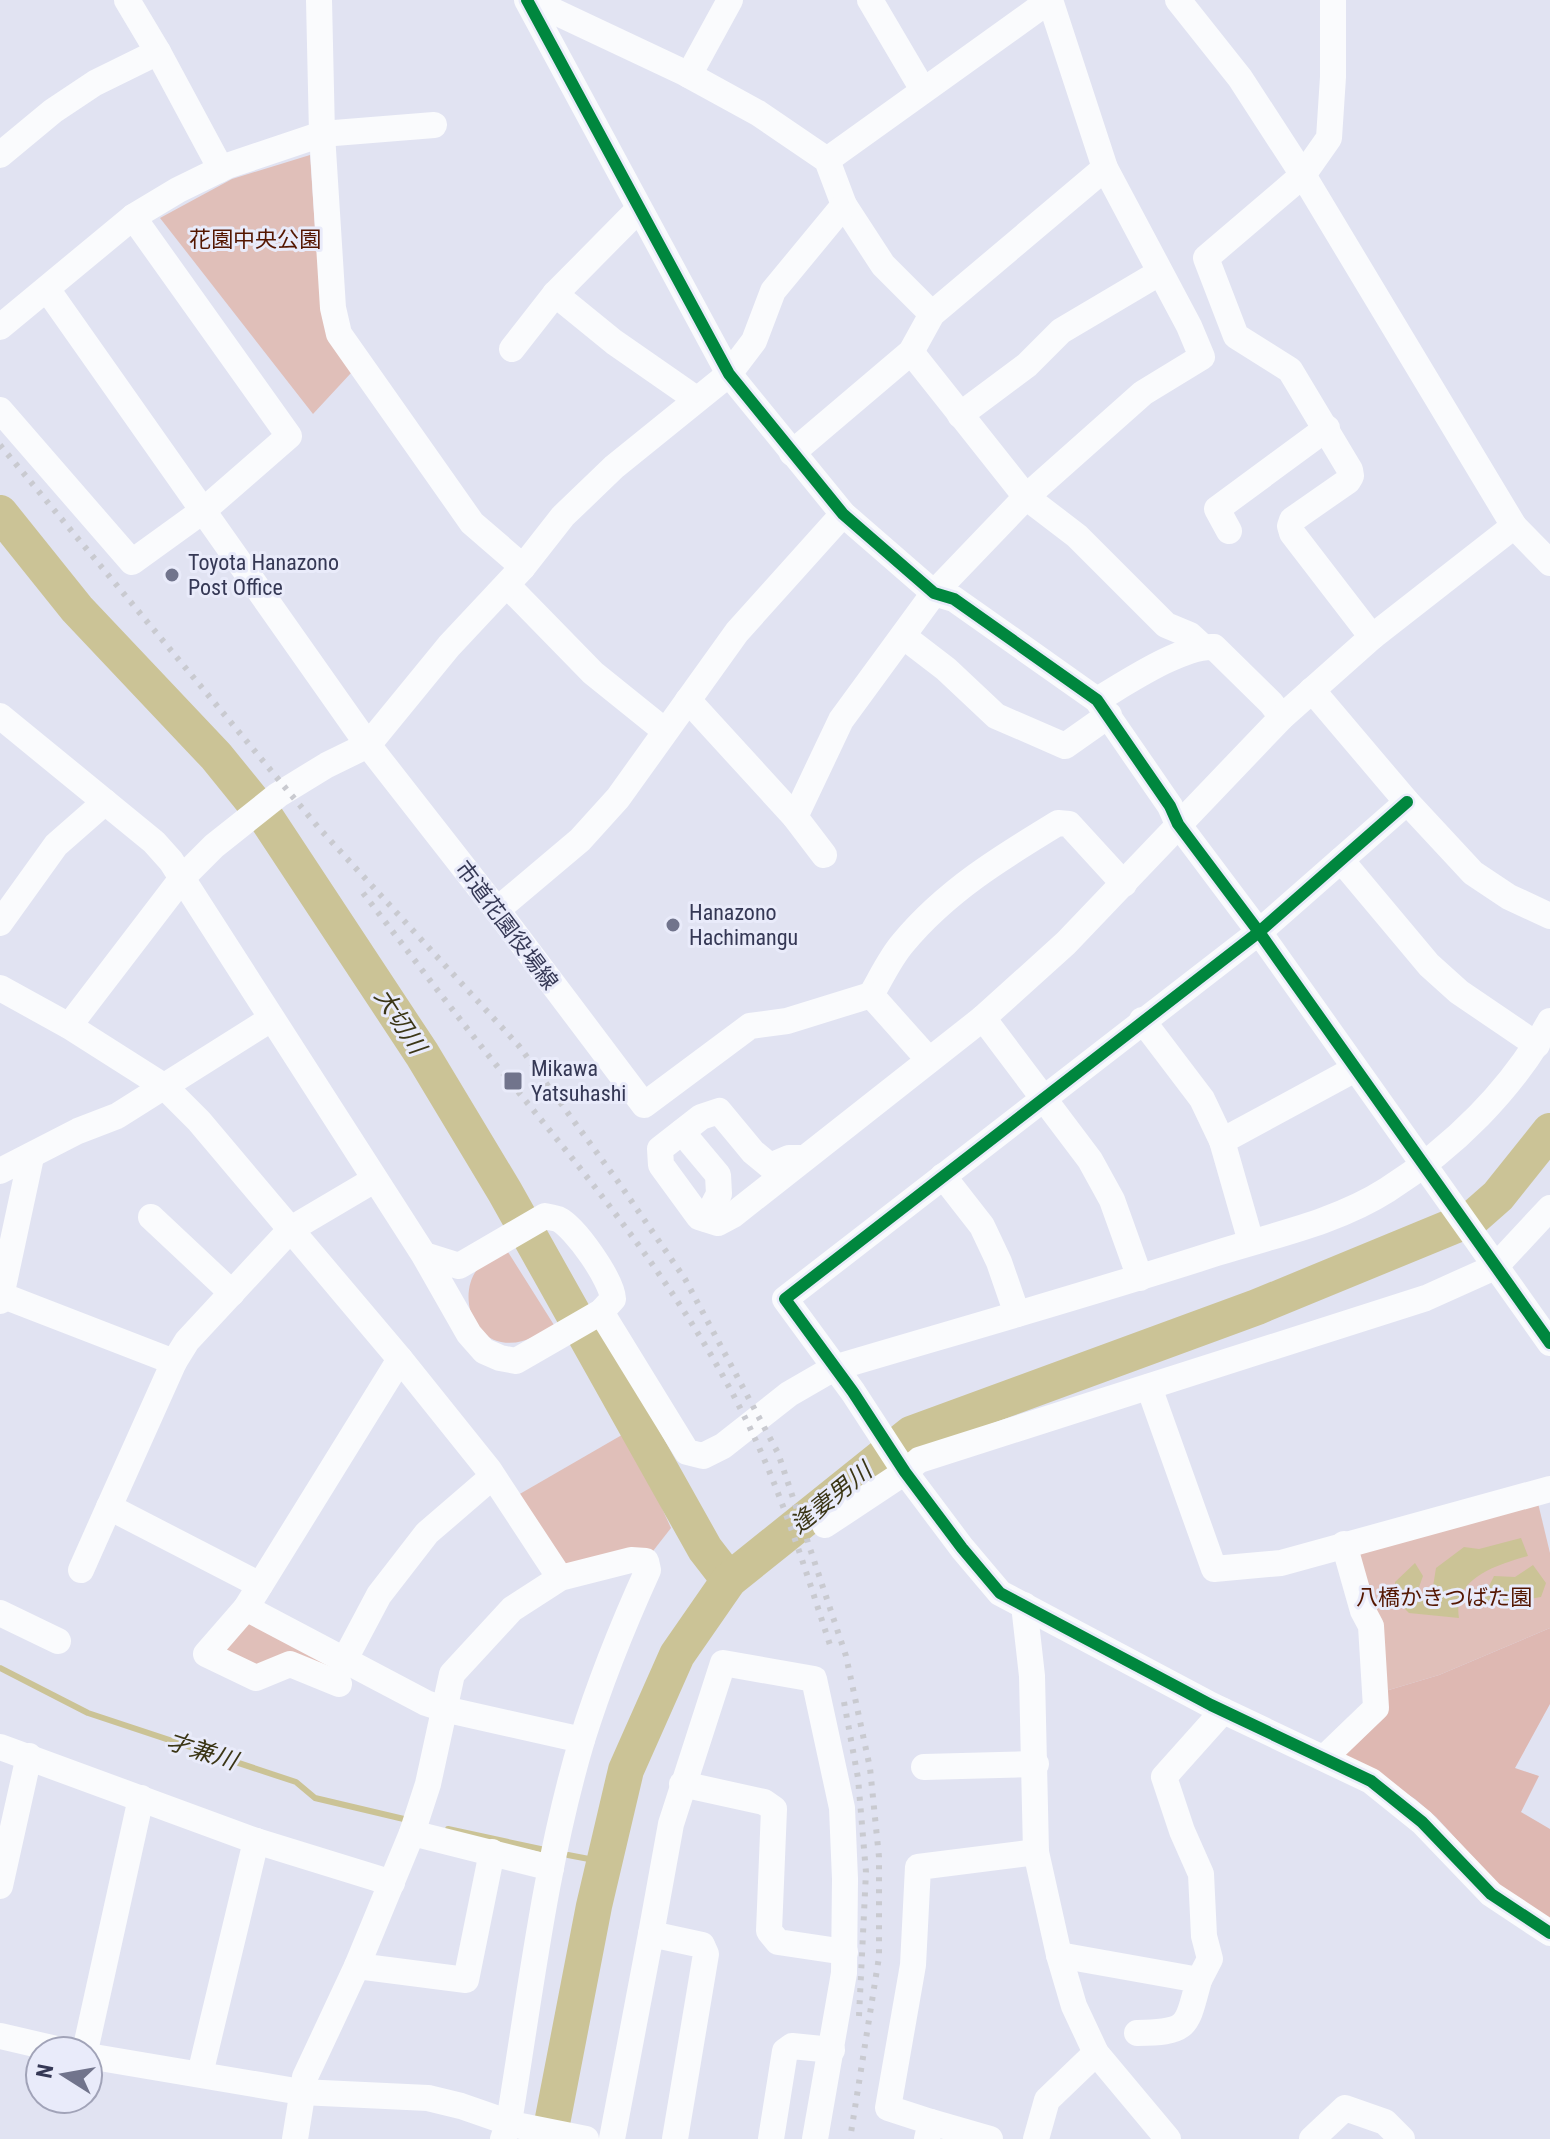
<svg xmlns="http://www.w3.org/2000/svg" width="1550" height="2139" font-family="'Roboto Condensed','Noto Sans JP',sans-serif">
<rect width="100%" height="100%" fill="#e1e3f2"/>
<!-- green -->
<g fill="#e0bfb9">
<path d="M 310,155 L 315,229 L 351,373 L 313,414 L 160,218 L 232,179 Z"/>
<path d="M 508,1252 L 554,1325 C 537,1335 522,1346 501,1342 C 469,1336 458,1289 480,1266 C 487,1260 500,1256 508,1252 Z"/>
<path d="M 627,1432 L 671,1528 L 653,1551 L 563,1570 L 518,1495 Z"/>
<path d="M 1537,1499 L 1550,1553 L 1550,1628 L 1439,1675 L 1382,1692 L 1355,1562 L 1362,1548 Z"/>
<path d="M 247,1614 L 345,1668 L 257,1674 L 214,1653 Z"/>
</g>
<!-- forest -->
<path fill="#deb8b2" d="M 1550,1628 L 1550,1704 L 1515,1768 L 1539,1776 L 1521,1812 L 1550,1829 L 1550,1920 L 1505,1892 L 1436,1817 L 1415,1799 L 1340,1752 L 1382,1692 L 1439,1675 Z"/>
<!-- water -->
<g fill="#cbc396">
<path d="M 1521,1538 L 1528,1556 C 1497,1565 1452,1578 1459,1618 L 1409,1613 L 1396,1600 L 1395,1582 L 1415,1563 L 1423,1576 L 1418,1590 L 1431,1599 L 1436,1568 L 1464,1547 L 1479,1549 Z"/>
<path d="M 1533,1565 L 1546,1583 L 1541,1597 L 1496,1605 L 1483,1598 L 1494,1576 L 1515,1577 Z"/>
</g>
<g fill="none" stroke-linecap="round" stroke-linejoin="round">
<!-- stream -->
<g stroke="#cbc396" stroke-width="6">
<path d="M 0,1668 L 88,1713 L 296,1782 L 315,1798 L 408,1820"/>
<path d="M 448,1829 L 545,1850"/>
<path d="M 568,1855 L 589,1859 L 602,1871"/>
</g>
<!-- river -->
<g stroke="#cbc396" stroke-width="36">
<path d="M 0,513 L 77,609 L 216,756 L 267,819 L 422,1054 L 505,1192 L 705,1549 L 729,1580"/>
<path d="M 549,2139 L 594,1906 L 626,1770 L 677,1655 L 729,1580 L 911,1434 L 1257,1307 L 1473,1218 L 1498,1196 L 1550,1131"/>
</g>
<!-- minor -->
<g stroke="#fafbfd" stroke-width="26">
<path d="M 127,0 L 158,52 L 215,158 L 219,170"/>
<path d="M 319,0 L 322,134 L 333,308 L 339,334 L 472,523 L 523,567"/>
<path d="M 527,0 L 729,374 L 843,514 L 934,593 L 954,599 L 1097,700 L 1170,806 L 1178,824 L 1259,932 L 1550,1343"/>
<path d="M 530,0 L 685,73 L 758,113 L 827,160 L 844,205 L 883,265 L 932,314"/>
<path d="M 870,0 L 923,90"/>
<path d="M 1178,0 L 1240,78 L 1303,175 L 1514,526 L 1550,563"/>
<path d="M 1333,0 L 1333,77 L 1329,138 L 1303,175 L 1206,258 L 1236,336 L 1290,370 L 1350,470 L 1351,476 L 1348,481 L 1292,520 L 1290,526 L 1292,533 L 1372,637"/>
<path d="M 689,75 L 730,0"/>
<path d="M 0,155 L 53,111 L 95,83 L 158,52"/>
<path d="M 827,160 L 1050,0"/>
<path d="M 47,289 L 368,745 L 497,910 L 644,1105 L 750,1026 L 787,1021 L 871,995 C 881,978 890,958 903,943 C 946,891 1002,857 1058,823 L 1069,824 L 1124,884"/>
<path d="M 555,294 L 614,342 L 696,399"/>
<path d="M 0,327 L 133,217 L 178,190 L 227,166 L 322,134 L 434,125"/>
<path d="M 512,349 L 555,294 L 639,209"/>
<path d="M 911,352 L 1026,497 L 1077,536 L 1166,625 L 1190,635 L 1202,646"/>
<path d="M 0,410 L 132,562 L 204,510 L 289,436 L 133,217"/>
<path d="M 960,415 L 1027,365 L 1061,331 L 1159,273"/>
<path d="M 792,453 L 911,352 L 932,314 L 1105,168"/>
<path d="M 1229,531 L 1217,509 L 1327,428"/>
<path d="M 507,585 L 593,673 L 665,731"/>
<path d="M 903,636 L 946,669 L 996,716 L 1065,746 L 1109,715"/>
<path d="M 1312,690 L 1407,802 L 1473,873 L 1509,897 L 1550,916"/>
<path d="M 688,700 L 795,817"/>
<path d="M 1097,700 C 1126,683 1182,645 1214,647 L 1271,703 L 1282,717"/>
<path d="M 0,716 L 154,842 L 171,861 L 424,1255 L 469,1334 L 484,1351 L 500,1358 L 516,1361 L 601,1312 L 613,1299 C 612,1280 575,1227 558,1219 C 554,1218 549,1217 545,1216 L 459,1266 L 424,1255"/>
<path d="M 1407,802 L 1259,932 L 785,1299 L 853,1392 L 905,1472 L 962,1548 L 1000,1593 L 1211,1705 L 1371,1781 L 1422,1822 L 1491,1894 L 1550,1933"/>
<path d="M 824,855 L 795,817 L 841,720 L 934,593 L 1026,497 L 1143,393 L 1202,357 L 1189,326 L 1105,168 L 1050,0"/>
<path d="M 1341,860 L 1429,965 L 1459,992 L 1537,1045"/>
<path d="M 497,910 L 580,840 L 618,798 L 737,632 L 843,514"/>
<path d="M 0,923 L 56,845 L 105,802"/>
<path d="M 0,988 L 69,1026 L 165,1087 L 199,1121 L 400,1359 L 489,1470 L 560,1578"/>
<path d="M 871,995 L 929,1060"/>
<path d="M 983,1018 L 1090,1160 L 1112,1200 L 1140,1278"/>
<path d="M 1142,1020 L 1202,1099 L 1222,1141 L 1251,1242"/>
<path d="M 69,1026 L 183,877 L 214,846 L 278,795 L 327,765 L 368,745 L 449,646 L 523,567 L 563,516 L 614,467 L 729,374 L 754,341 L 773,291 L 844,205"/>
<path d="M 682,1132 L 718,1175 L 719,1194 L 706,1219"/>
<path d="M 1222,1141 L 1355,1069"/>
<path d="M 805,1158 L 789,1158 L 770,1166 L 753,1152 L 719,1111 L 701,1117 L 660,1149 L 661,1165 L 699,1217 L 718,1223 L 733,1215 L 983,1018 L 1066,943 L 1282,717 L 1372,637 L 1514,526"/>
<path d="M 0,1171 L 78,1131 L 117,1116 L 271,1019"/>
<path d="M 943,1176 L 982,1226 L 999,1262 L 1017,1314"/>
<path d="M 151,1217 L 232,1293"/>
<path d="M 1,1295 L 174,1362 L 187,1341 L 291,1229 L 374,1180"/>
<path d="M 0,1301 L 31,1157"/>
<path d="M 601,1312 L 687,1452 L 703,1456 L 723,1446 L 789,1394 L 834,1368 C 962,1330 1090,1294 1217,1253 C 1274,1235 1337,1222 1387,1190 C 1453,1148 1512,1090 1550,1021"/>
<path d="M 174,1362 L 109,1507 L 260,1585"/>
<path d="M 1149,1387 L 1214,1569 L 1281,1563 L 1550,1489"/>
<path d="M 825,1525 L 905,1472 L 919,1460 L 1426,1298 L 1495,1267 L 1550,1208"/>
<path d="M 81,1570 L 109,1507"/>
<path d="M 1024,1605 L 1032,1676 L 1036,1852 L 1059,1955 L 1074,2006 L 1096,2053 L 1168,2139"/>
<path d="M 246,1608 L 426,1703 L 444,1709 L 582,1740"/>
<path d="M 0,1613 L 58,1641"/>
<path d="M 344,1661 L 379,1595 L 427,1533 L 492,1477"/>
<path d="M 339,1684 L 290,1664 L 256,1678 L 206,1654 L 246,1608 L 400,1359"/>
<path d="M 0,1747 L 256,1841 L 392,1883"/>
<path d="M 1324,1758 L 1376,1708 L 1371,1626 L 1363,1611 L 1344,1544"/>
<path d="M 924,1767 L 1036,1764"/>
<path d="M 682,1784 L 764,1802 L 774,1809 L 769,1931 L 778,1942 L 845,1952"/>
<path d="M 412,1833 L 551,1868"/>
<path d="M 0,1886 L 29,1756"/>
<path d="M 651,1934 L 671,1824 L 723,1663 L 814,1679 L 842,1808 L 845,1879 L 844,1973 L 815,2139"/>
<path d="M 1059,1955 L 1199,1980 C 1186,2028 1189,2032 1137,2033"/>
<path d="M 357,1966 L 466,1980 L 492,1852"/>
<path d="M 1199,1980 L 1210,1959 L 1204,1936 L 1201,1874 L 1182,1831 L 1164,1777 L 1223,1711"/>
<path d="M 0,2036 L 65,2051"/>
<path d="M 85,2051 L 141,1798"/>
<path d="M 88,2056 L 301,2092 L 428,2098 L 461,2106 L 516,2125 L 586,2139"/>
<path d="M 200,2074 L 256,1841"/>
<path d="M 931,2122 L 990,2139"/>
<path d="M 295,2139 L 305,2077 L 357,1966 L 412,1833 L 428,1784 L 452,1674 L 512,1609 L 560,1578 L 631,1560 L 646,1561 L 648,1570 C 623,1625 600,1682 582,1740 C 545,1864 530,1995 509,2122 L 503,2139"/>
<path d="M 612,2139 L 651,1934 L 702,1945 L 706,1954 L 675,2139"/>
<path d="M 771,2139 L 785,2051 L 792,2046 L 832,2050"/>
<path d="M 927,2139 L 931,2122 L 888,2108 L 913,1965 L 918,1867 L 1036,1852"/>
<path d="M 1036,2139 L 1047,2100 L 1096,2053"/>
<path d="M 1312,2139 L 1345,2108 L 1385,2122 L 1402,2139"/>
</g>
<!-- rail -->
<g stroke="#c9cad0" stroke-width="6" stroke-dasharray="4 8" stroke-linecap="butt">
<path d="M 0,445 L 318,827 L 519,1046 L 619,1183 L 685,1279 L 778,1453 L 846,1656 L 870,1768 L 879,1857 L 879,1957 L 850,2139"/>
<path d="M 363,893 C 408,951 451,1009 497,1066 C 585,1173 673,1279 737,1402 C 779,1482 804,1566 832,1651"/>
<path d="M 844,1702 L 858,1778 L 866,1872 L 859,2016"/>
</g>
<defs>
<g id="cycleway">
<path d="M 527,0 L 729,374 L 843,514 L 934,593 L 954,599 L 1097,700 L 1170,806 L 1178,824 L 1259,932 L 1550,1343"/>
<path d="M 1407,802 L 1259,932 L 785,1299 L 853,1392 L 905,1472 L 962,1548 L 1000,1593 L 1211,1705 L 1371,1781 L 1422,1822 L 1491,1894 L 1550,1933"/>
</g>
</defs>
<!-- cycleway casing -->
<use href="#cycleway" stroke="#e9ebfa" stroke-width="17"/>
<!-- cycleway -->
<use href="#cycleway" stroke="#00873e" stroke-width="12"/>
</g>
<!-- markers -->
<g fill="#71748c" stroke="#e9ebfa" stroke-width="3">
<circle cx="172" cy="575" r="8"/>
<circle cx="673" cy="925" r="8"/>
<rect x="503" y="1071" width="20" height="20" rx="4"/>
</g>
<g text-anchor="middle" stroke-width="6" stroke-linejoin="round" paint-order="stroke">
<!-- park labels -->
<g font-size="22" fill="#541600" stroke="#e9ebfa">
<text x="255" y="247">花園中央公園</text>
<text x="1444" y="1605">八橋かきつばた園</text>
</g>
<!-- poi labels -->
<g font-size="22" fill="#353855" stroke="#e9ebfa" text-anchor="start">
<text x="188" y="570">Toyota Hanazono<tspan x="188" dy="25">Post Office</tspan></text>
<text x="689" y="920">Hanazono<tspan x="689" dy="25">Hachimangu</tspan></text>
<text x="531" y="1076">Mikawa<tspan x="531" dy="25">Yatsuhashi</tspan></text>
</g>
<!-- street labels -->
<g font-size="22" fill="#353855" stroke="#e9ebfa">
<text transform="translate(507 925) rotate(53)" y="8">市道花園役場線</text>
</g>
<!-- water labels -->
<g font-size="24" font-style="italic" fill="#3b3616" stroke="#e9ebfa">
<text transform="translate(400 1021) rotate(57)" y="8">大切川</text>
<text transform="translate(831 1498) rotate(-39)" y="8">逢妻男川</text>
<text transform="translate(202 1751) rotate(18)" y="8">才兼川</text>
</g>
</g>
<!-- north arrow -->
<g transform="translate(64 2075) rotate(281)"><circle r="38" fill="#e9ebfa" stroke="#a1a3b8" stroke-width="2"/>
<path d="M0-6L14 30L0 20L-14 30Z" fill="#71748c"/>
<text y="-12" font-size="22" font-weight="bold" text-anchor="middle" fill="#353855">N</text>
</g>
</svg>
